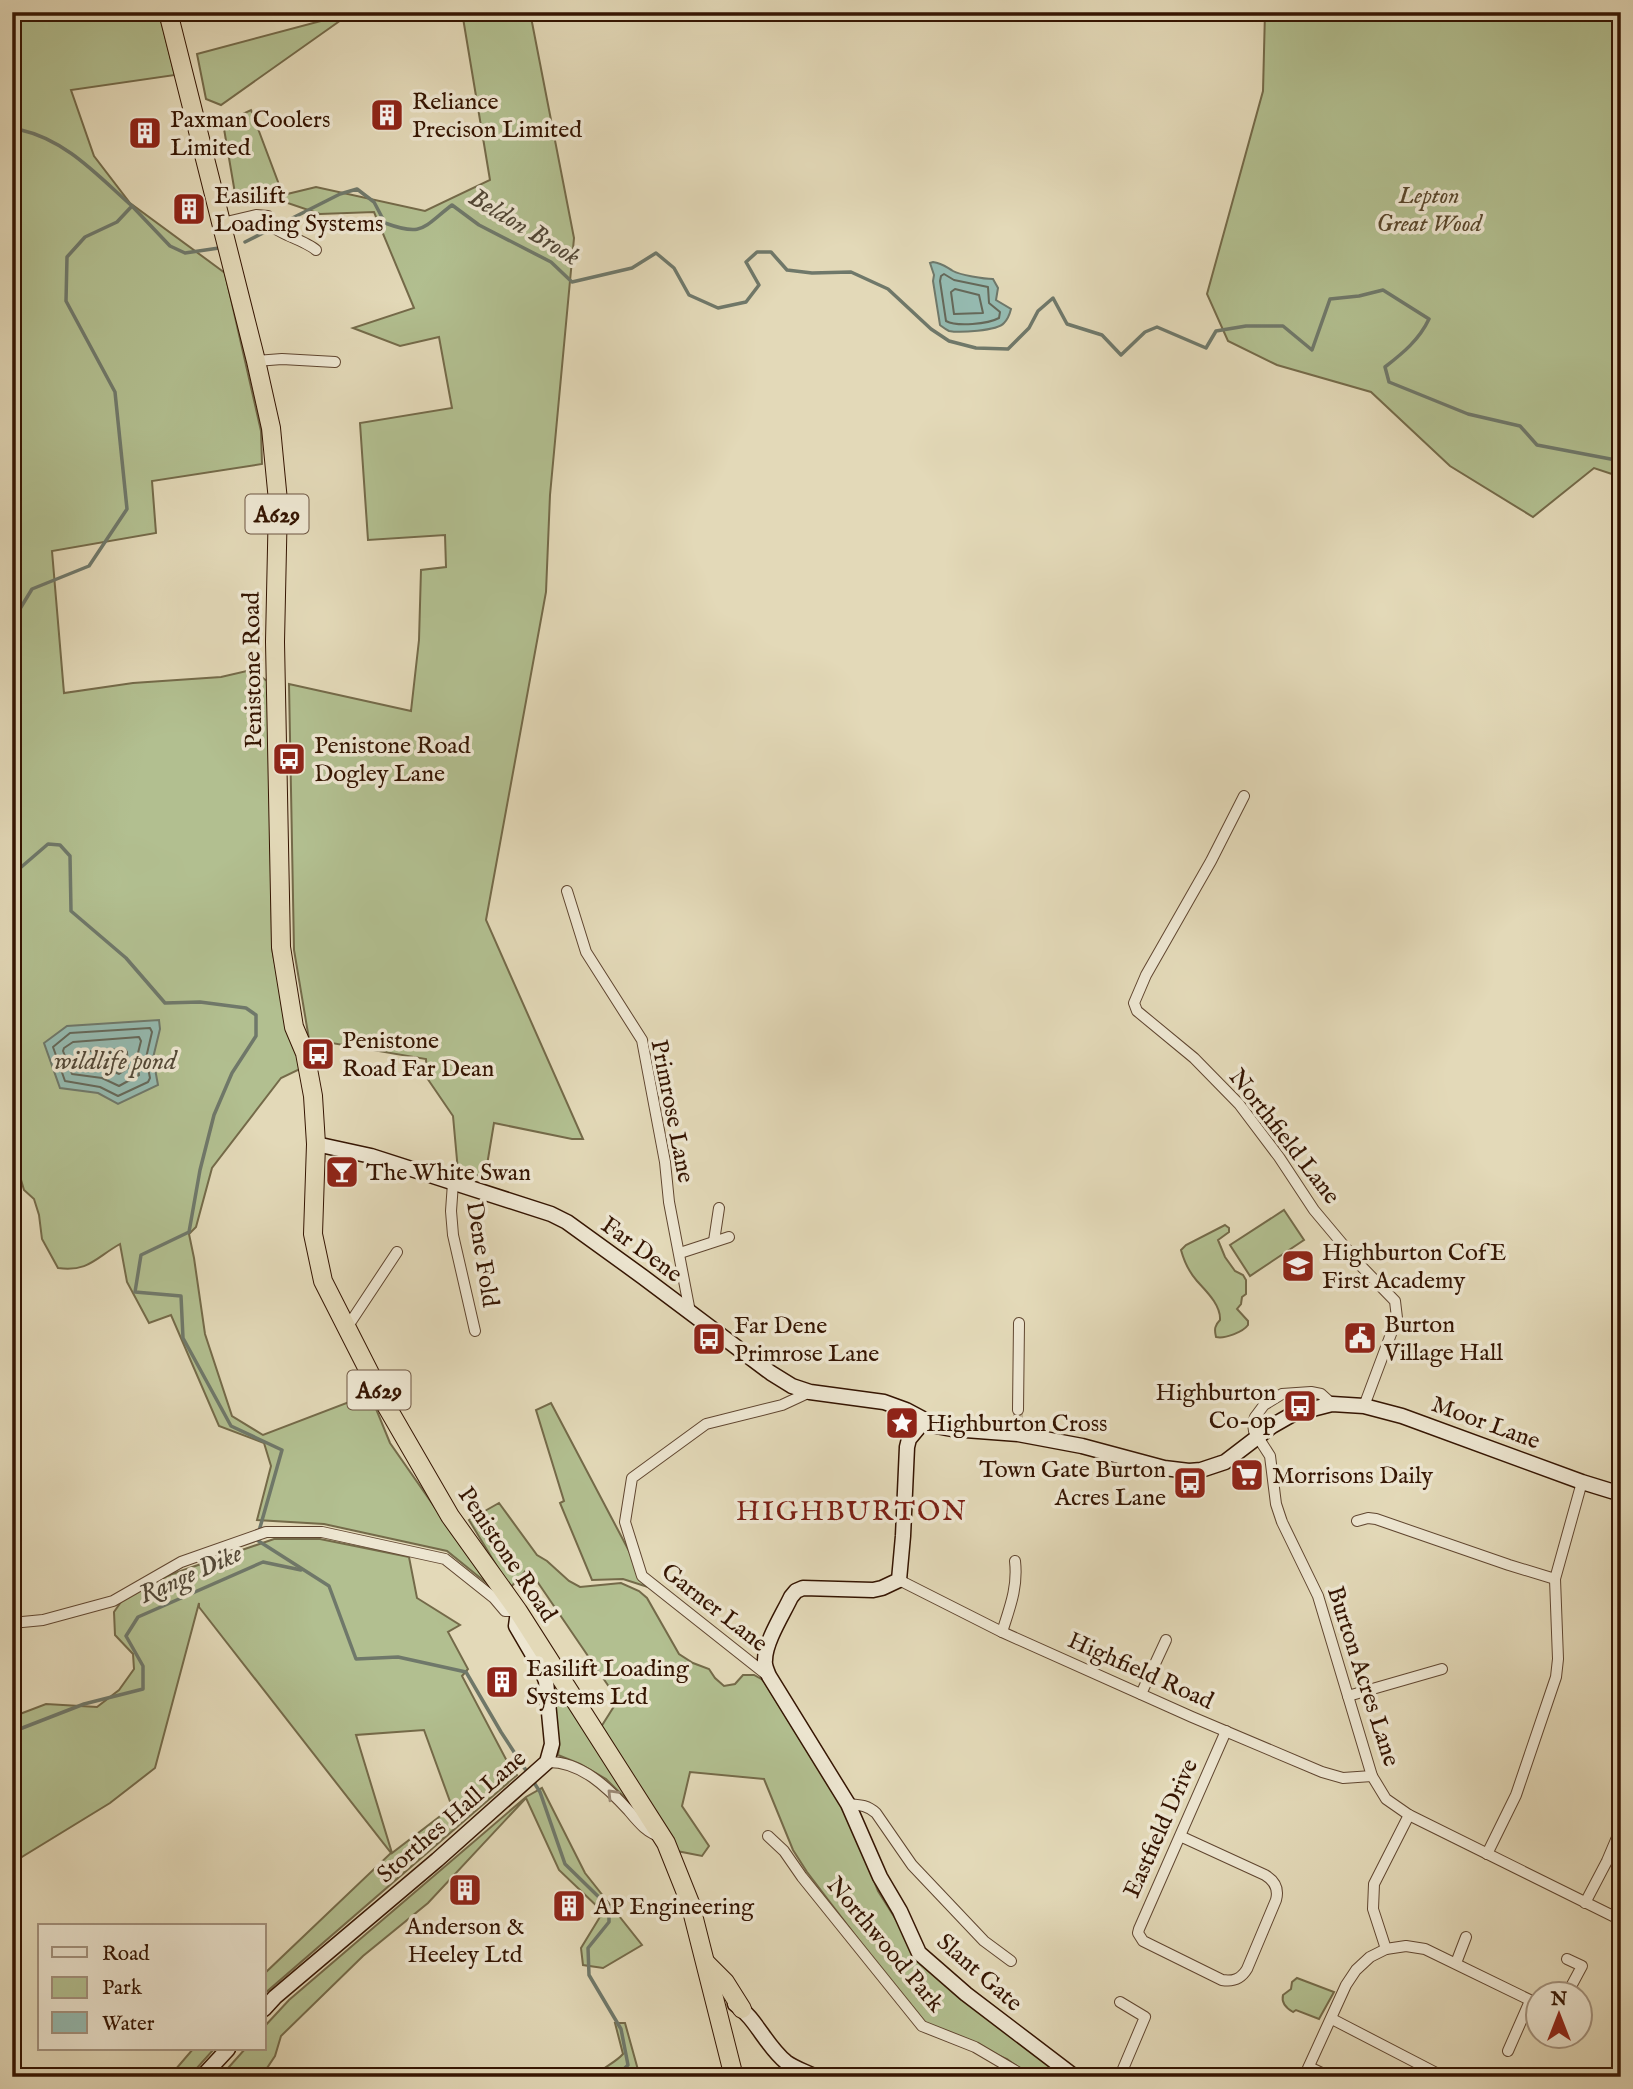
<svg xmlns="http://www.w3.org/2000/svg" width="1633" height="2089" font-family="'IM FELL English',serif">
<rect width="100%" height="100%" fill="#e3d9b8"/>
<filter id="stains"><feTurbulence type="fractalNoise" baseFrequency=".00286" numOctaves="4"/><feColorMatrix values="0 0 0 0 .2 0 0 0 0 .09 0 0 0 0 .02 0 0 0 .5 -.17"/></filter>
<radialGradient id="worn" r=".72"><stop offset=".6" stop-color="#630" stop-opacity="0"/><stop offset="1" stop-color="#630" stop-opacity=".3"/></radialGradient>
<!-- green -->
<g fill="#b2bf90" stroke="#746a49" stroke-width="2" fill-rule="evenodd">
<path d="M 12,12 L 159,12 L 175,75 L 71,90 L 94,156 L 130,203 L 225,273 L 261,431 L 262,464 L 152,481 L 156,533 L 52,551 L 64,693 L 133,683 L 221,677 L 251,670 L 270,683 L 272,949 L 288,1029 L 302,1068 L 281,1078 L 212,1168 L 196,1227 L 189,1234 L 194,1258 L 205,1334 L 232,1416 L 263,1435 L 370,1394 L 390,1443 L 489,1585 L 447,1551 L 324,1524 L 257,1520 L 271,1466 L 264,1443 L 219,1426 L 171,1315 L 149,1323 L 127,1282 L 120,1244 C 95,1258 89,1272 58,1268 L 42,1239 L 39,1215 L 34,1199 L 24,1190 L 12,1149 Z"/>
<path d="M 462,12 L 530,12 L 574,238 L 550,495 L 546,592 L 486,920 L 583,1139 L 572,1139 L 494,1123 L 485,1177 L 458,1171 L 453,1116 L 427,1078 L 426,1059 L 326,1042 L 312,1057 L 294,950 L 289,684 L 411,711 L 419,640 L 421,570 L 446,567 L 445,535 L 368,540 L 360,423 L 452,408 L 439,337 L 400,346 L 353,328 L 414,308 L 374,212 L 320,214 L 279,200 L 237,205 L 223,123 L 251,110 L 283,195 L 316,187 L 425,211 L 490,180 Z"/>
<path d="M 1265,12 L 1621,12 L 1621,477 L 1594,468 L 1533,517 L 1450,466 L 1371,392 L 1277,365 L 1228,341 L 1207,294 L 1263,91 Z"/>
<path d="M 351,13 L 221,105 L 206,99 L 197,54 Z"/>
<path d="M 1284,1210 L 1304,1240 L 1250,1276 L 1230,1245 Z"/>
<path d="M 1225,1225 L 1229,1228 L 1229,1232 L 1218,1240 L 1225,1257 L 1235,1271 L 1243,1275 L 1246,1280 L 1246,1294 L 1242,1297 L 1241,1304 L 1237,1309 L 1248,1321 L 1248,1325 C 1243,1332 1225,1339 1216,1337 C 1214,1329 1215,1325 1220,1320 C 1221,1305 1206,1291 1197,1281 C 1190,1273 1184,1261 1181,1250 L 1186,1245 Z"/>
<path d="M 551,1403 L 648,1587 L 623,1579 L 592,1580 L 560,1503 L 564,1501 L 536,1410 Z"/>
<path d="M 499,1503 L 537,1555 L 547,1561 L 569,1581 L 580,1587 L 621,1583 L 639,1591 L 647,1598 L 679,1654 L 693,1663 L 709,1669 L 715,1678 L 724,1686 L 735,1684 L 743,1675 L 754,1675 L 763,1680 L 850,1819 L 878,1891 L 902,1929 L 1062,2077 L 1031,2077 L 1007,2059 L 926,2024 L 877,1964 L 807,1872 L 793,1850 L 764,1779 L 690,1772 L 682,1806 L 709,1846 L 702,1856 L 677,1851 L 601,1727 L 618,1700 L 528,1568 L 510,1588 L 469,1520 Z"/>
<path d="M 274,1539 L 320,1539 L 409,1557 L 417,1598 L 460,1625 L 448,1632 L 468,1669 L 462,1676 L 509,1765 L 517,1775 L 264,1994 L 264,1974 L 391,1853 L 199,1607 L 199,1603 L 155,1768 L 110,1803 L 12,1863 L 12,1717 L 46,1704 L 97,1707 L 119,1690 L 134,1669 L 133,1654 L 115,1635 L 114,1612 L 123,1599 L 150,1583 L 172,1574 ZM 424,1730 L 452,1807 L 392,1853 L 356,1735 Z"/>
<path d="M 551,1679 L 636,1809 L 606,1779 L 580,1764 L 558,1755 L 559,1748 Z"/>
<path d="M 542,1788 L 585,1873 L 642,1945 L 603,1968 L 583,1965 L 581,1948 L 603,1912 L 559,1870 L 526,1798 L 428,1903 L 363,1956 L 281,2036 L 275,2056 L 265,2071 L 259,2077 L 220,2077 L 245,2049 L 264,2049 L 264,2027 L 289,2000 L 526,1797 Z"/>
<path d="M 1297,1978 L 1334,1992 L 1319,2019 L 1296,2010 L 1293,2012 C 1286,2008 1281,2003 1283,1995 L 1291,1989 L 1292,1982 Z"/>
<path d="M 615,2023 L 625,2023 L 640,2077 L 594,2077 C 603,2067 615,2063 623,2054 Z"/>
<path d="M 193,2049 L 214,2049 L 189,2077 L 169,2077 Z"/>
</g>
<!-- water -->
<g fill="#95bab0" stroke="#6f786a" stroke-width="2">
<path d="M 933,262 C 942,263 946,267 953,271 C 960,275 984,279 993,279 L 998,288 L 996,300 L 1011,309 C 1010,313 1007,320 1004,323 C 997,331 959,333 949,331 C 945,329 944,328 940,325 L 933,281 L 934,275 L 930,263 Z"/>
<path d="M 159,1020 L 160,1029 L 153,1058 L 158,1085 L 118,1104 L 98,1093 L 60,1088 L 44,1043 L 67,1026 Z"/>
</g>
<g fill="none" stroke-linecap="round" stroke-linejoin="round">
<!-- shore -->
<g stroke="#656859" stroke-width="2">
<path d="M 944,274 L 954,280 L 988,287 L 989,303 L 1000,312 L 999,318 C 988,324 957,327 946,321 L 940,281 L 941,276 Z"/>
<path d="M 955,289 L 979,295 L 983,313 L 954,314 L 951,292 Z"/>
<path d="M 150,1028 L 152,1032 L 146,1058 L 150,1078 L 148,1082 L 118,1096 L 100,1087 L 65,1081 L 53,1047 L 70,1033 Z"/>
<path d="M 139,1037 L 141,1041 L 137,1057 L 139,1075 L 119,1086 L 102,1078 L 72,1074 L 63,1051 L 64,1048 L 73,1042 Z"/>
<path d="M 125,1049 L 127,1052 L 128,1068 L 119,1074 L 105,1068 L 80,1064 L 76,1056 L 79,1052 Z"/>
</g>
<!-- stream -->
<g stroke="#6f786a" stroke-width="3.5">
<path d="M 12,139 L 21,130 C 66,140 98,176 132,206 L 117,222 L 85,237 L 67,257 L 66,301 L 115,392 L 127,509 L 89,566 L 32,589 L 12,622"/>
<path d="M 12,158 L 14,164 L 12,171"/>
<path d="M 132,206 L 170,246 L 185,253 L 219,248"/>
<path d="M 245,242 L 340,194 L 357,189 L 374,202 L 385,223 C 423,237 422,228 452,205 L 479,225 L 551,262 L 572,282 L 632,268 L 656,253 L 674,268 L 689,295 L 718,308 L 746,302 L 759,285 L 746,262 L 757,252 L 771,252 L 787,270 L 812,273 L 851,272 L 888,289 L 931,329 L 949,341 L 976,348 L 1008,349 L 1029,328 L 1038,311 L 1053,298 L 1067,324 L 1102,335 L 1121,355 L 1145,332 L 1157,327 L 1206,348 L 1216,331 L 1246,326 L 1283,326 L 1312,350 L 1330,299 L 1359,296 L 1383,290 L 1429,319 C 1419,340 1403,353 1385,367 L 1389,382 L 1468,414 L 1520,426 L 1537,445 L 1621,461"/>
<path d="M 12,875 L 48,844 L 60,845 L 70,856 L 71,911 L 126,958 L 165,1003 L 200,1002 L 246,1008 L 256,1015 L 256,1036 L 232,1073 L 214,1115 L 200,1170 L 189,1232 L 141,1255 L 135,1292 L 181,1296 L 183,1338 L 231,1426 L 282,1450 L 259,1531"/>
<path d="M 257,1538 L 257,1540 L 329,1586 L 356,1659 L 398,1657 L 466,1672 L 501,1732 L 529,1775"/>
<path d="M 12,1732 L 84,1704 L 143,1689 L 143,1666 L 126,1636 L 138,1617 L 263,1562 L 301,1570"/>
<path d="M 533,1781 L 540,1792 L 565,1864 L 609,1907 L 609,1922 L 588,1948 L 589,1975 L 621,2029 L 628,2065 L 616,2077"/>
</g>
<!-- street-tunnel -->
<path stroke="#c0b294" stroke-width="10" stroke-dasharray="10 5" stroke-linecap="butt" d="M 1018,1422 L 1018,1410"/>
<defs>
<g id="street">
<path d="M 222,223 L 256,215 L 268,216 C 270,219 270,223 273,227 C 278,233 306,241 316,250"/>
<path d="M 256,361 L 282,359 L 335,362"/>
<path d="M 1244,796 L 1211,861 L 1146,975 L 1134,1003 L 1137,1011 L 1194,1058 L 1239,1104 L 1279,1157 L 1314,1210 L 1361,1266 L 1395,1301 L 1397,1318 L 1364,1406"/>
<path d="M 567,891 L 586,952 L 642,1040 L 665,1162 L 669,1202 L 690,1312"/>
<path d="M 453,1183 L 451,1211 L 453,1235 L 475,1331"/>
<path d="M 714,1241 L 719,1208"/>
<path d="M 680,1253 L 729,1237"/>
<path d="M 346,1329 L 397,1252"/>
<path d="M 1332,1404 L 1321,1394 L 1311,1392 L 1282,1394 L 1264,1405 L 1255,1417 L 1253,1424 L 1254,1431 L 1270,1456 L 1276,1504 L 1282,1522 L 1318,1596 L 1372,1776 L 1386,1799 L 1409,1815 L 1621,1920"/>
<path d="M 1018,1410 L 1019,1323"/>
<path d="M 1357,1521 L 1368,1518 L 1376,1519 L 1509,1565 L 1555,1579"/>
<path d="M 899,1580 L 1002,1632 L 1192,1717 L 1322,1772 L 1343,1778 L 1372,1776"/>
<path d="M 12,1623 L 43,1620 L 113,1601 L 181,1562 L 266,1532 L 322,1532 L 445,1559 L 494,1598 L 505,1611 L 518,1611"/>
<path d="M 1002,1632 C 1010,1607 1018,1587 1015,1561"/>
<path d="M 767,1675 L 642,1576 L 625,1522 L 632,1478 L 706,1424 L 782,1405 L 810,1392"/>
<path d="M 1141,1694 L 1166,1640"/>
<path d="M 1348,1696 L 1442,1669"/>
<path d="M 547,1762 C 581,1761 608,1788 629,1811 C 639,1823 647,1833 662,1837"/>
<path d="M 848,1804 C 860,1805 867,1805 876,1813 L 912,1865 L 984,1941 L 1011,1961"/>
<path d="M 768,1836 L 784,1851 L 802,1877 L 922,2026 L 975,2047 L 1026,2077"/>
<path d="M 1180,1836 L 1265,1875 C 1275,1881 1279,1889 1276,1900 L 1247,1969 C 1241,1979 1233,1982 1222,1980 L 1143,1941 L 1138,1933 L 1139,1929 L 1226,1731"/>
<path d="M 1487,1854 L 1516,1795 L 1556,1677 L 1558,1659 L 1555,1579 L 1582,1482"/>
<path d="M 1585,1903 L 1607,1861 L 1621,1828"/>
<path d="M 1386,1949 L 1373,1909 L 1374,1884 L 1409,1815"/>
<path d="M 1567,1959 L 1582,1966 L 1567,1994"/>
<path d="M 1456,1963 L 1466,1937"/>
<path d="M 1332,2019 L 1444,2077"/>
<path d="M 1508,2051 L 1530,2001"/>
<path d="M 1309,2067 L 1330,2077"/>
<path d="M 1073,2076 L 1122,2077"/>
<path d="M 1120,2076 L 1145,2017 L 1120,2002"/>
<path d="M 1304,2077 L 1346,1985 L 1356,1970 L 1370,1957 L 1386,1949 L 1406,1946 L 1425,1949 L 1538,2004"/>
</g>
<g id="secondary">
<path d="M 316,1144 L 371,1156 L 551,1214 L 567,1222 L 643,1277 L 771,1373 L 792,1386 L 810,1392 L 884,1402 L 906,1410 L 936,1426 L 952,1429 L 1018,1434 L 1082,1446 L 1164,1468 L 1189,1471 L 1201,1470 L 1225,1462 L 1272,1426 L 1293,1414 L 1332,1404 L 1364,1406 L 1402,1416 L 1582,1482 L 1621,1494"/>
<path d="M 924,1421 L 909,1439 L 907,1447 L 903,1536 L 899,1580 L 882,1588 L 873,1590 L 803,1588 L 796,1591 L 791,1597 C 783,1614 765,1642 765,1660 C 764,1665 767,1671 769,1676 L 848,1804 L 880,1877 L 900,1911 L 919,1953 L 966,1994 L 1075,2077"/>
<path d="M 735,2004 C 756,2018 766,2046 786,2062 C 794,2068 806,2072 816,2077"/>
<path d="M 264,2009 L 275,1997 L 437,1860 L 547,1762 L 552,1744 L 546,1681 L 541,1669 L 516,1626 L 518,1611"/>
<path d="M 202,2077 L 228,2049"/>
</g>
<g id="highway">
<path d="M 168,12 L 256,361 L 271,428 L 278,501 L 275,642 L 281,947 L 294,1027 L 305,1053 L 313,1096 L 316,1144 L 313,1234 L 323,1281 L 387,1407 L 450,1516 L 518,1611 L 666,1843 L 690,1903 L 734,2077"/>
<path d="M 706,1963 L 725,1982 L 742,2009"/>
</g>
</defs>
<!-- street casing -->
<use href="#street" stroke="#604630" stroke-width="12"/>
<!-- secondary casing -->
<use href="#secondary" stroke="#351502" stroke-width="17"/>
<!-- highway casing -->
<use href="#highway" stroke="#351502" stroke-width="20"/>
<!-- street -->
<use href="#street" stroke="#ede6d1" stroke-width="10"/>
<!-- secondary -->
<use href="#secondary" stroke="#ede6d1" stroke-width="14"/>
<!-- highway -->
<use href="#highway" stroke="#e3d9b8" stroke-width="18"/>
</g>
<!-- one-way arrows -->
<defs><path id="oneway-chevron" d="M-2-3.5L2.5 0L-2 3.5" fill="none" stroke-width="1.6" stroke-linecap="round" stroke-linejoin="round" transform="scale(1.75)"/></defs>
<use stroke="#9a8874" href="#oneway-chevron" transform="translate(612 1794) rotate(-134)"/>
<!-- icons -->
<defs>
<symbol id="building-square" viewBox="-11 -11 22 22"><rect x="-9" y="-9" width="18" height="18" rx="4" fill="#8f2418" stroke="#ede6d1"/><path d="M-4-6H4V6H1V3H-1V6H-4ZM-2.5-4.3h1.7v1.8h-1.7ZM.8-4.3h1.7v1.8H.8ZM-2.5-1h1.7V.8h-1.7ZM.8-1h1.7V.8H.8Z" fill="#fff"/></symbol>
<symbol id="bus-square" viewBox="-11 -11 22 22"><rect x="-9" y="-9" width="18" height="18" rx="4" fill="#8f2418" stroke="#ede6d1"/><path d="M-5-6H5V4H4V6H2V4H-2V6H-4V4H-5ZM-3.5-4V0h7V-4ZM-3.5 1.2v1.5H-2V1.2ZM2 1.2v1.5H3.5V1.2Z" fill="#fff"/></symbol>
<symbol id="bar-square" viewBox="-11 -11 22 22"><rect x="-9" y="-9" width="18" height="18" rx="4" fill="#8f2418" stroke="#ede6d1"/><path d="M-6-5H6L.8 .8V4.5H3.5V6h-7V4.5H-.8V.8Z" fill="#fff"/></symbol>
<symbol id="school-square" viewBox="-11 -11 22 22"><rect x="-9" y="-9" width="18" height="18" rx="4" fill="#8f2418" stroke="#ede6d1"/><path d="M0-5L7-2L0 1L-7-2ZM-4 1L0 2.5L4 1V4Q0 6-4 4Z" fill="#fff"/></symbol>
<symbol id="civic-square" viewBox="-11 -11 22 22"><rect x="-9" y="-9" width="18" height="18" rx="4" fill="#8f2418" stroke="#ede6d1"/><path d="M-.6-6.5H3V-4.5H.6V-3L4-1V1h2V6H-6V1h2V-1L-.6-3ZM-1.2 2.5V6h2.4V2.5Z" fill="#fff"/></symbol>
<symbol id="sight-square" viewBox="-11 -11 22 22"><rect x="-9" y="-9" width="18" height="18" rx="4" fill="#8f2418" stroke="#ede6d1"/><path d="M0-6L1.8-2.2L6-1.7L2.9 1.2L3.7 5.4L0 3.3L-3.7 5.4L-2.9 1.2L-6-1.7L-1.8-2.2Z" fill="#fff"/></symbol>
<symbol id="supermarket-square" viewBox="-11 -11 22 22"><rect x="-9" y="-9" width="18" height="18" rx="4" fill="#8f2418" stroke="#ede6d1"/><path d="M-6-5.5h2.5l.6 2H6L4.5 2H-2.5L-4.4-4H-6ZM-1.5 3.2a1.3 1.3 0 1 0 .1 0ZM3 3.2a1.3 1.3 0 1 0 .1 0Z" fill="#fff"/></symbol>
</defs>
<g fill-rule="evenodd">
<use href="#building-square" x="368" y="96" width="38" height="38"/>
<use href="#building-square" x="126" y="114" width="38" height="38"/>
<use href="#building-square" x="170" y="190" width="38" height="38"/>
<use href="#bus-square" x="270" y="740" width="38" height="38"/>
<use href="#bus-square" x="299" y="1035" width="38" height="38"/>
<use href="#bar-square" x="323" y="1153" width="38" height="38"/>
<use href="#school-square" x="1279" y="1247" width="38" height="38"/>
<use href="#civic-square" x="1341" y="1319" width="38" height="38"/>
<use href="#bus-square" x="690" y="1320" width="38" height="38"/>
<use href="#bus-square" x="1281" y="1387" width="38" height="38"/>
<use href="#sight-square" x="883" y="1404" width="38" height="38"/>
<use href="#supermarket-square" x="1228" y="1456" width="38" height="38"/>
<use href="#bus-square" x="1171" y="1464" width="38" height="38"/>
<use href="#building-square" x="483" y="1663" width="38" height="38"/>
<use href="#building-square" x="446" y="1871" width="38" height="38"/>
<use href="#building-square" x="550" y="1887" width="38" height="38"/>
</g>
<g text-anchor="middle" stroke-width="7" stroke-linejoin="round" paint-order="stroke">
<!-- shield labels -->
<g fill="#ede6d1" stroke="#6c5440" stroke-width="2">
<rect x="245.5" y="494.5" width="63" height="39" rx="5"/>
<rect x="347.5" y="1370.5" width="63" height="39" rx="5"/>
</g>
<g font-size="23" font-weight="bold" fill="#351502">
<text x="277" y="522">A629</text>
<text x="379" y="1398">A629</text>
</g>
<!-- poi labels -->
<g font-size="24" fill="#351502" stroke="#ede6d1" text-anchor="start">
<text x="412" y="109">Reliance<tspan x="412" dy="28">Precison Limited</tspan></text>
<text x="170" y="127">Paxman Coolers<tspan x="170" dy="28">Limited</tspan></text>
<text x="214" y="203">Easilift<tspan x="214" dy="28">Loading Systems</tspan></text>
<text x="314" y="753">Penistone Road<tspan x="314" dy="28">Dogley Lane</tspan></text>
<text x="342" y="1048">Penistone<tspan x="342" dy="28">Road Far Dean</tspan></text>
<text x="366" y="1180">The White Swan</text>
<text x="1322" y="1260">Highburton CofE<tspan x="1322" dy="28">First Academy</tspan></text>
<text x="1384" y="1332">Burton<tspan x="1384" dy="28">Village Hall</tspan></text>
<text x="734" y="1333">Far Dene<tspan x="734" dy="28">Primrose Lane</tspan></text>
<text x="1276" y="1400" text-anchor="end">Highburton<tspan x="1276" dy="28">Co-op</tspan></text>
<text x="926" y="1431">Highburton Cross</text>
<text x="1166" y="1477" text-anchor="end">Town Gate Burton<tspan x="1166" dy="28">Acres Lane</tspan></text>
<text x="1272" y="1483">Morrisons Daily</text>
<text x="526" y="1676">Easilift Loading<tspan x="526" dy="28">Systems Ltd</tspan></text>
<text x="594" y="1914">AP Engineering</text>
<text x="465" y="1934" text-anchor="middle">Anderson &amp;<tspan x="465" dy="28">Heeley Ltd</tspan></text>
</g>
<!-- park labels -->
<g font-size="24" font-style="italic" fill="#5a482d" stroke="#ede6d1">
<text x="1429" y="203">Lepton<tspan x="1429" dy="28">Great Wood</tspan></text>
</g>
<!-- street labels -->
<g font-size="24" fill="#351502" stroke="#ede6d1">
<text transform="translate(252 670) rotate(-91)" y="8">Penistone Road</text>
<text transform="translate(673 1111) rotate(79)" y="8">Primrose Lane</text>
<text transform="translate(1285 1136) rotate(52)" y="8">Northfield Lane</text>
<text transform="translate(642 1249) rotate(36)" y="8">Far Dene</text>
<text transform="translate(483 1254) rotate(81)" y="8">Dene Fold</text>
<text transform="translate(1486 1422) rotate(20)" y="8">Moor Lane</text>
<text transform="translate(508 1554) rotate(56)" y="8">Penistone Road</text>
<text transform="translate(715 1607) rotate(38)" y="8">Garner Lane</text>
<text transform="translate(1141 1670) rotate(24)" y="8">Highfield Road</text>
<text transform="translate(1364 1676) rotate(72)" y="8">Burton Acres Lane</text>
<text transform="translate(451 1816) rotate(-41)" y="8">Storthes Hall Lane</text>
<text transform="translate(1160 1828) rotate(-66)" y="8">Eastfield Drive</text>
<text transform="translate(886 1944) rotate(50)" y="8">Northwood Park</text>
<text transform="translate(980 1972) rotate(41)" y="8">Slant Gate</text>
</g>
<!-- water labels -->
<g font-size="26" font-style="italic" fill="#524736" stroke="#ede6d1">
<text transform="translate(525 226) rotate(31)" y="9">Beldon Brook</text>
<text x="115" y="1069">wildlife pond</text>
<text transform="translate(190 1573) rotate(-24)" y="9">Range Dike</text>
</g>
<!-- quarter labels -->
<g font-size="28" letter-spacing="2" fill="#7a1f14" stroke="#ede6d1">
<text x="852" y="1520">HIGHBURTON</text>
</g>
</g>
<!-- margin -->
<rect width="1633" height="2089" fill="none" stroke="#e3d9b8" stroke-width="42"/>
<rect x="14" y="14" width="1605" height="2061" fill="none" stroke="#351502" stroke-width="3.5"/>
<rect x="21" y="21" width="1591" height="2047" fill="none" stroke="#351502" stroke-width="2"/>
<!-- legend -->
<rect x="38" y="1924" width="228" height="126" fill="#ede6d1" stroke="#a3927e" stroke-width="2"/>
<rect x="52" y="1947" width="35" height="10" fill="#ede6d1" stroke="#a3927e" stroke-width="2"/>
<text x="102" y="1960" font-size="21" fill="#351502">Road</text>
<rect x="52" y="1977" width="35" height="21" fill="#b2bf90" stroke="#a3927e" stroke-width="2"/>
<text x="102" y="1994" font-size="21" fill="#351502">Park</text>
<rect x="52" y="2012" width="35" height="21" fill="#95bab0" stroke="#a3927e" stroke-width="2"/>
<text x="102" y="2030" font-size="21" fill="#351502">Water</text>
<!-- north arrow -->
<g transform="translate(1559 2015)"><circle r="33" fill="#ede6d1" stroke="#a3927e" stroke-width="2"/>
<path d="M0-5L12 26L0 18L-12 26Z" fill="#8f2418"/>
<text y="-10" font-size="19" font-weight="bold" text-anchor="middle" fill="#351502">N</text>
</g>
<rect width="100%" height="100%" filter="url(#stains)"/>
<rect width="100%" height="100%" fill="url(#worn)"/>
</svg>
